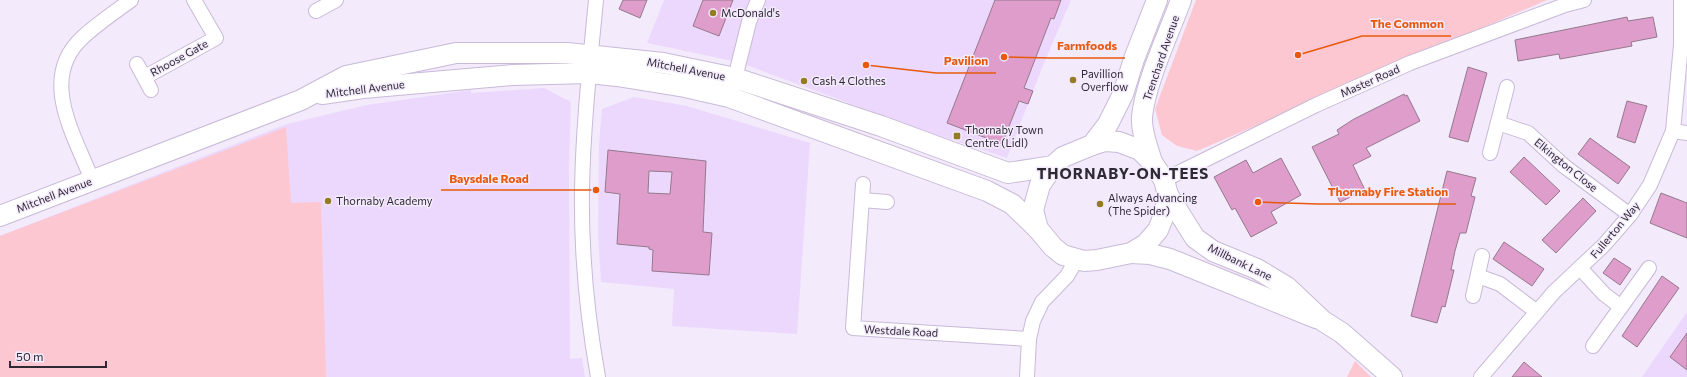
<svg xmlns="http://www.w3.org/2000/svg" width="1687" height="377" font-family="Commissioner,sans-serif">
<rect width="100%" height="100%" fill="#f3eafc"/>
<!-- built -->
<g fill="#ecd8fd">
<path d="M 664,0 L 1071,0 L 1042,68 L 1007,158 L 919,129 L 738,62 L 647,43 Z"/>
<path d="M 544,88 L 571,102 L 569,167 L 570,359 L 582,358 L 585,377 L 0,377 L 0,236 L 287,124 L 367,105 L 471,90 L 471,93 Z"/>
<path d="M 634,97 L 687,106 L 810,143 L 797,334 L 672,326 L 674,289 L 601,282 L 598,234 L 599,144 L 602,109 Z"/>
<path d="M 1687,312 L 1687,377 L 1642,377 Z"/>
</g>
<!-- green -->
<g fill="#fdc7d1">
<path d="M 1196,0 L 1547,0 L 1197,151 L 1177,146 L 1162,135 L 1155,109 Z"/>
<path d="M 286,127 L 291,203 L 321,202 L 326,377 L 0,377 L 0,236 Z"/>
<path d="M 1355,361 L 1371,377 L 1347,377 Z"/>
</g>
<!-- building -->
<g fill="#df9dcc" stroke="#94798c" fill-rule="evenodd">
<path d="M 623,0 L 647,0 L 640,18 L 619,9 Z"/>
<path d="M 703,0 L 733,0 L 719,36 L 693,26 Z"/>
<path d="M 995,0 L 1061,0 L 1054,19 L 1051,18 L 1024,88 L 1033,91 L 1028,104 L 1019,101 L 1002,144 L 947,123 Z"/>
<path d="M 1627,17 L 1628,21 L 1653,17 L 1657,37 L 1631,42 L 1632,46 L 1560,59 L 1559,54 L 1518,61 L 1515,40 Z"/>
<path d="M 1468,67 L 1487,73 L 1468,142 L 1449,137 Z"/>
<path d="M 1404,94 L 1405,96 L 1407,95 L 1420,121 L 1366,148 L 1371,156 L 1353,165 L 1365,190 L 1340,202 L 1312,147 L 1339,134 L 1337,130 L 1354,119 Z"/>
<path d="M 1627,101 L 1647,106 L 1635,143 L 1617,137 Z"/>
<path d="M 1590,138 L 1630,167 L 1618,184 L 1578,154 Z"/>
<path d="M 608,150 L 706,161 L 703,232 L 712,233 L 709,275 L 652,271 L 653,250 L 649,249 L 649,247 L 617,244 L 620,194 L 605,192 ZM 649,171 L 672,172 L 670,194 L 648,193 Z"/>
<path d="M 1524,157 L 1560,191 L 1546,205 L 1510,172 Z"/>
<path d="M 1281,158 L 1301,195 L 1271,212 L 1277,223 L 1251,237 L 1235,208 L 1232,210 L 1214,177 L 1246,160 L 1253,173 Z"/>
<path d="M 1447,171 L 1476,178 L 1471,196 L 1475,197 L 1466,233 L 1460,233 L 1455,251 L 1451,270 L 1454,270 L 1445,307 L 1442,306 L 1437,323 L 1411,316 Z"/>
<path d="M 1661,193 L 1687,203 L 1687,238 L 1650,223 Z"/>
<path d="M 1583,198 L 1596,211 L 1556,253 L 1542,240 Z"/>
<path d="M 1504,242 L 1544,269 L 1532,286 L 1493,259 Z"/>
<path d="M 1614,258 L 1631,269 L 1620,285 L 1603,273 Z"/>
<path d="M 1662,276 L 1679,288 L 1637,347 L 1622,336 Z"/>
<path d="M 1687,333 L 1687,370 L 1670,357 Z"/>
<path d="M 1524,362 L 1542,377 L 1512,377 Z"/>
</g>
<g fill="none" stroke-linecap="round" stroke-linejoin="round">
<defs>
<g id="street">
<path d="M 596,0 C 590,63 583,127 582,190 C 581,253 587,315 598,377"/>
<path d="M 316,11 L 336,0"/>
<path d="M 137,64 L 151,90"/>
<path d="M 145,77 L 216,38 L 194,0"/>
<path d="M 733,86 L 749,22 L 758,0"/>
<path d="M 1498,123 L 1528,133 L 1564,166 L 1630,215"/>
<path d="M 1673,131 L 1687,133"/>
<path d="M 1490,153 L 1507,87"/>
<path d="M 92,180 C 74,134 38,78 83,37 C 98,23 115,12 131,0"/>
<path d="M 1164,180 L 1316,105 L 1410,63 L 1565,5 L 1584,0"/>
<path d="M 863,184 L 853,328 L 1029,339"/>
<path d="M 862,200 L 887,202"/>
<path d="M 1580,268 L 1604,294 L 1621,307"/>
<path d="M 1478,276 L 1500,284 L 1537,312"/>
<path d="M 1473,296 L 1482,256"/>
<path d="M 1593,346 L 1649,268"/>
<path d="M 1027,377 L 1029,339 L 1033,321 L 1042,302 L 1067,276 L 1077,259"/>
<path d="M 1481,377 L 1554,292 L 1604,245 L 1630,215 L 1650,185 L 1673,131 L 1681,45 L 1681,0"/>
</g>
<g id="secondary">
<path d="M 322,94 L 363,88 L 512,75 L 589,73 L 617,76 L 685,87 L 729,97 L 987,191 L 1012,204 L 1038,229"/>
<path d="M 1092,145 L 1108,124 L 1123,94 L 1134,59 L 1157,0"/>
<path d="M 1152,162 C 1148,148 1141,132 1142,117 C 1145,83 1169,33 1181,0"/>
<path d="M 1168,195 L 1195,238 L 1213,251 L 1257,269 L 1287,287 L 1323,321 L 1342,333 L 1392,377"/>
<path d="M 0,216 L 301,100 L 346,76 L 456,53 L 567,53 L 663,63 L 735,78 L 881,126 L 1008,173 L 1053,166 L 1063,157 L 1092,145 L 1105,141 L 1119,142 L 1140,150 L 1152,162 L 1164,180 L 1168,195 L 1164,215 L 1158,230 L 1146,244 L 1131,253 L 1097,260 L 1084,261 L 1063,255 L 1053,247 L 1038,229 L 1033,210 L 1040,185 L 1053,166"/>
<path d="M 1131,253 L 1150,254 L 1170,259 L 1316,318"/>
</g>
</defs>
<!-- street casing -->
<use href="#street" stroke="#c9bad7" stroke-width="16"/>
<!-- secondary casing -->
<use href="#secondary" stroke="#c9bad7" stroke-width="22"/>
<!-- street -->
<use href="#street" stroke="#fff" stroke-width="14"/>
<!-- secondary -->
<use href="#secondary" stroke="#fff" stroke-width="20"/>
</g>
<!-- markers -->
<g fill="#947c23" stroke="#f3eafc" stroke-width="1.5">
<circle cx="713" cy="13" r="4"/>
<circle cx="1073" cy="80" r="4"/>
<circle cx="804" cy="81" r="4"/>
<rect x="953" y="132" width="8" height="8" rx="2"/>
<circle cx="328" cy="201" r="4"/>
<circle cx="1100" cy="204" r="4"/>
</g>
<g text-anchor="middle" stroke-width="3" stroke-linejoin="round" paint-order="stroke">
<!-- poi labels -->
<g font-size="11" fill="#2f2934" stroke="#f3eafc" text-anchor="start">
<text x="721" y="17">McDonald's</text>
<text x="1081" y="78">Pavillion<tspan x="1081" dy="13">Overflow</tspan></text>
<text x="812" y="85">Cash 4 Clothes</text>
<text x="965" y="134">Thornaby Town<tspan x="965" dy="13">Centre (Lidl)</tspan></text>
<text x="1108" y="202">Always Advancing<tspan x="1108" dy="13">(The Spider)</tspan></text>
<text x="336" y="205">Thornaby Academy</text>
</g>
<!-- street labels -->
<g font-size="11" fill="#2f2934" stroke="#f3eafc">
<text transform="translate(179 58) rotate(-29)" y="4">Rhoose Gate</text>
<text transform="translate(1161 58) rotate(-71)" y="4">Trenchard Avenue</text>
<text transform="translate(686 69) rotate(11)" y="4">Mitchell Avenue</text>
<text transform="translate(1370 81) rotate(-24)" y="4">Master Road</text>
<text transform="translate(365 89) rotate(-7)" y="4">Mitchell Avenue</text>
<text transform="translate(1566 165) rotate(39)" y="4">Elkington Close</text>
<text transform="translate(54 195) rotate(-21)" y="4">Mitchell Avenue</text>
<text transform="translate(1615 230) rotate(-50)" y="4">Fullerton Way</text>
<text transform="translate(1240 262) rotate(26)" y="4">Millbank Lane</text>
<text transform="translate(901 331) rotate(3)" y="4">Westdale Road</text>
</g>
<!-- district labels -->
<g font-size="15" font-weight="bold" letter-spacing="1" fill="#2f2934" stroke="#f3eafc">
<text x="1123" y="179">THORNABY-ON-TEES</text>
</g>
</g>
<!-- callouts -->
<path fill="none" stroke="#e8590c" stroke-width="1.5" d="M1298 55L1362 36H1451M1004 57L1049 58H1125M866 65L936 73H996M596 190L537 190H441M1258 202L1319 204H1456"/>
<g fill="#e8590c" stroke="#f3eafc" stroke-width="1.5">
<circle cx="1298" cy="55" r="4"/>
<circle cx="1004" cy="57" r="4"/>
<circle cx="866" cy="65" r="4"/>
<circle cx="596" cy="190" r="4"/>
<circle cx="1258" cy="202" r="4"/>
</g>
<g font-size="12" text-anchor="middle" font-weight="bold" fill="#e8590c" stroke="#f3eafc" stroke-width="3" stroke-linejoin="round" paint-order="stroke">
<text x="1407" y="28">The Common</text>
<text x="1087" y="50">Farmfoods</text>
<text x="966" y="65">Pavilion</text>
<text x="489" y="183">Baysdale Road</text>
<text x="1388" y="196">Thornaby Fire Station</text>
</g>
<!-- scale -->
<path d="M10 361v6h96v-6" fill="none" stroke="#2f2934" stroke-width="2"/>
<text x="16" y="361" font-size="12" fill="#2f2934" stroke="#f3eafc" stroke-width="3" paint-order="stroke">50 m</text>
</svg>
